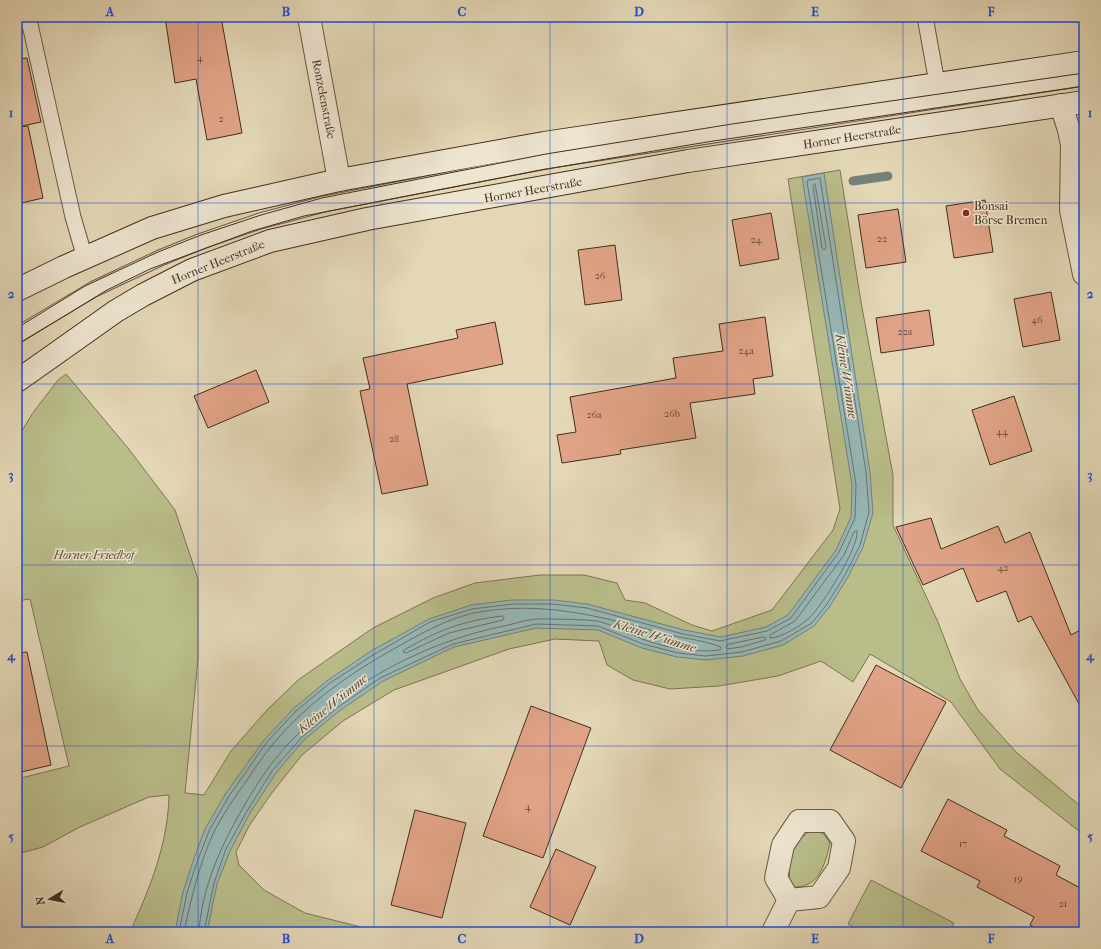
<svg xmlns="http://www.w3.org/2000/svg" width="1101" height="949" font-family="'IM FELL French Canon',serif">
<rect width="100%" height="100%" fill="#e3d7b6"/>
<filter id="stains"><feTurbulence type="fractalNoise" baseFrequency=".005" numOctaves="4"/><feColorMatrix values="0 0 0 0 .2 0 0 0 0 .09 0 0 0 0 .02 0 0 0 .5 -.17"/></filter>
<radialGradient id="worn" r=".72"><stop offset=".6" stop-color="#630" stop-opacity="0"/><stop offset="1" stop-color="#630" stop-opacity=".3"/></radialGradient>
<!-- green -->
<g fill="#b9bd8a" stroke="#7e7553">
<path d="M 840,170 L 861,302 L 893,475 L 893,525 L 938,622 L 960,679 L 978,710 L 1017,753 L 1084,809 L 1084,835 L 1000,769 L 951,702 L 870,654 L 853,682 L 821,661 L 778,676 L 719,686 L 670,689 L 633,680 L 607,665 L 599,641 L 555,639 L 509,649 L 394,690 L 343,721 L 302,755 L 271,794 L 249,826 L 236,852 L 239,865 L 264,890 L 305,913 L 381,932 L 130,932 C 150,888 168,844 169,795 L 149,797 L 80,827 L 43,847 L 17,854 L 17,779 L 69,766 L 30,599 L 17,601 L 17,439 L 32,414 L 58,380 L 66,374 L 128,448 L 175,510 L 198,579 L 198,659 L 185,793 L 204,795 L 231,751 L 267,710 L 298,680 L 373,628 L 433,598 L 475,583 L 540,575 L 584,575 L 617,583 L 625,600 L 645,603 L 692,625 L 712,631 L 772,610 L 833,530 L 840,509 L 788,179 Z"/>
<path d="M 810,831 L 823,833 L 830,843 C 825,865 819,889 791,887 C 788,873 789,857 796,843 C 799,839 806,834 810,831 Z"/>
<path d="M 871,880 L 954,923 L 949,932 L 863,932 L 848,924 Z"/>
</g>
<!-- water -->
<path fill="#97b8b7" stroke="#758079" d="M 824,173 L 870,472 L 873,513 L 863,547 L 848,577 L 830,606 L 814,626 L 783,645 L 743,656 L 706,660 L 677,657 L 642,648 L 598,630 L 536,628 L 454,647 L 383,681 L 339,711 L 304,740 L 276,773 L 250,813 L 230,851 L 217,884 L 207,932 L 175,932 L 183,892 L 192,864 L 205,829 L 226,793 L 264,740 L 294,708 L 328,680 L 371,651 L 429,619 L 471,605 L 512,600 L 554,600 L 587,604 L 684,630 L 721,637 L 766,627 L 788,615 L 836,550 L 851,517 L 852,485 L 802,177 Z"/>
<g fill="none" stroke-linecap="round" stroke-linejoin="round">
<!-- shore -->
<g stroke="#6d726a" stroke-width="1">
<path d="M 815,184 L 826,247 L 824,250 L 822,248 L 813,186 Z"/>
<path d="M 857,531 C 860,546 821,608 808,619 C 800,626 781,638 770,638 L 770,635 L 795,621 L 844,555 L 854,532 Z"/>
<path d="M 502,616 L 504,618 L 503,620 L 449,633 L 406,653 L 403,652 L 404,650 C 439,630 462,621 502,616 Z"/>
<path d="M 764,637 L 766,638 L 765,640 L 741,647 L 727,649 L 726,648 L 727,645 Z"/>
<path d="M 179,932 L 187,893 L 196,865 L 209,831 L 229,796 L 267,742 L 296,711 L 330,683 L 373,655 L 430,622 L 472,609 L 513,604 L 553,604 L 587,608 L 683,634 L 720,641 L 767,631 L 791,618 L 839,552 L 855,518 L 856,484 L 807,182 L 808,180 L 820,178 L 866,472 L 869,512 L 860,545 L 845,575 L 827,604 L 812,623 L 781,641 L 742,652 L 706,656 L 678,653 L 643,644 L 598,626 L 536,624 L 453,644 L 380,678 L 337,708 L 302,737 L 272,771 L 247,811 L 226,849 L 214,883 L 204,932"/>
<path d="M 184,932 C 191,899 199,865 213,834 C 222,815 235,797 247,780 C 255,768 263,756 272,745 C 304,706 346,676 390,651 C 417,636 443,620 474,613 C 539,600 600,616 662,633 C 680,638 704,640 721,647 L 720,650 C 695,653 666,648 642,639 C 629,633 615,626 601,622 C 591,619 548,619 536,619 C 524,620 511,625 499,627 C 425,643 354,681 299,733 C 272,758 252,791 235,822 C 217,855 201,894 199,932"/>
</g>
<!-- stream -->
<path stroke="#758079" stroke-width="9" d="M 853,181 L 888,176"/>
</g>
<!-- building -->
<g fill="#e1a387" stroke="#432d1c">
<path d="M 165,17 L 221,17 L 242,133 L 207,140 L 196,79 L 175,83 Z"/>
<path d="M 27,58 L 41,122 L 18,127 L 28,126 L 43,198 L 17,204 L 17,59 Z"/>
<path d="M 985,200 L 993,252 L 954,258 L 946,206 Z"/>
<path d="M 898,209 L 906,262 L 866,268 L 858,215 Z"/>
<path d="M 771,213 L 779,259 L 740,266 L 732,220 Z"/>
<path d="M 615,245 L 622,300 L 585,305 L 578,250 Z"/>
<path d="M 1051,292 L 1060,340 L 1023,347 L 1014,299 Z"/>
<path d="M 929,310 L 934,345 L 881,353 L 876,318 Z"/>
<path d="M 765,317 L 773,376 L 753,379 L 755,394 L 690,403 L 696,438 L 620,450 L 621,454 L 562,463 L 557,435 L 576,432 L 570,397 L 676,378 L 673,358 L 723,351 L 719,324 Z"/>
<path d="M 495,322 L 503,364 L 407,384 L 428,485 L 382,494 L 360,391 L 370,389 L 363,358 L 458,338 L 456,330 Z"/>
<path d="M 256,370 L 269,402 L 208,428 L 194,396 Z"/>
<path d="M 1014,396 L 1032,451 L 990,465 L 972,410 Z"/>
<path d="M 931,518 L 941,549 L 998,526 L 1005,543 L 1030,532 L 1071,635 L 1084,628 L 1084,713 L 1031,616 L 1018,622 L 1006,591 L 977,602 L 963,568 L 923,585 L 896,527 Z"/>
<path d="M 27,652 L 51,765 L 17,773 L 17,653 Z"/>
<path d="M 876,665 L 946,702 L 901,788 L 830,750 Z"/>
<path d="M 531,706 L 591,728 L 543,858 L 483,836 Z"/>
<path d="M 948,799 L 1007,830 L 1004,836 L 1060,866 L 1056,875 L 1084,890 L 1084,932 L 1044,932 L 1030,925 L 1034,917 L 977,887 L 980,881 L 921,851 Z"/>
<path d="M 415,810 L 466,823 L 442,918 L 391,905 Z"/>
<path d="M 556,849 L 596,867 L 570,925 L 530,907 Z"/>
</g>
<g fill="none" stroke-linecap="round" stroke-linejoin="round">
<defs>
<g id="lane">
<path d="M 925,17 L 937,83"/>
<path d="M 20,22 L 29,20 L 73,217 L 85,258"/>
<path d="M 17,335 L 94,289 L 160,258 L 202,241 L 260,221 L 324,204 L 545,161 L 1084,78"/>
</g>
<g id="street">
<path d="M 309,17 L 339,180"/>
<path d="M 1061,105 L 1069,130 L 1072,145 L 1071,210 L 1084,274"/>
<path d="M 799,821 L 830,821 L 844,841 L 839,868 L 819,897 L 789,900 L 776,878 L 783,845 Z"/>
<path d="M 773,932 L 789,900"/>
</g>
<g id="secondary">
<path d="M 17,290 L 64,267 L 152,228 L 224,206 L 339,180 L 544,143 L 1084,62"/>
<path d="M 17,381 L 116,311 L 143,295 L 192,270 L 270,241 L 367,219 L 688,161 L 1084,102"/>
</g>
</defs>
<!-- lane casing -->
<use href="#lane" stroke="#6b5842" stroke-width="17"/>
<!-- street casing -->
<use href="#street" stroke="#6b5842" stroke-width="24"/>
<!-- secondary casing -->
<use href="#secondary" stroke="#432d1c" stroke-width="24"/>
<!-- lane -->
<use href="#lane" stroke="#ede5d0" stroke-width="15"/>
<!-- street -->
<use href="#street" stroke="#ede5d0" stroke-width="22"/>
<!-- secondary -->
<use href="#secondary" stroke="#ede5d0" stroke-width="22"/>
<!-- tram -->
<g stroke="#432d1c" stroke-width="1">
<path d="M 17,328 L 85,286 L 158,252 L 201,235 L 261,215 L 322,198 L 546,154 L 732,124 L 1084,73"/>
<path d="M 17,345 L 107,290 L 150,269 L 252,231 L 304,216 L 547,169 L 707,142 L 1084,86"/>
</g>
</g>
<!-- grid -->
<path fill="none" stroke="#1d4ed8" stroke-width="1" stroke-opacity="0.55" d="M 198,17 L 198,932M 374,17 L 374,932M 550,17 L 550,932M 727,17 L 727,932M 903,17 L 903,932M 17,203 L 1084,203M 17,384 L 1084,384M 17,565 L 1084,565M 17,746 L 1084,746"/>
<!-- markers -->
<circle fill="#8f2418" stroke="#ede5d0" stroke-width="1.5" cx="966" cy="213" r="4"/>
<g text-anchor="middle" stroke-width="3" stroke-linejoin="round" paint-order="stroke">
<!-- number labels -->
<g font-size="10" fill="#6a4a37">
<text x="200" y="61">4</text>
<text x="221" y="122">2</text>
<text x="882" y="242">22</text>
<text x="756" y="243">24</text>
<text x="600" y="279">26</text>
<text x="1037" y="323">46</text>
<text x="905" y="335">22a</text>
<text x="746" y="354">24a</text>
<text x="672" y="417">26b</text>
<text x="594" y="418">26a</text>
<text x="1002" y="435">44</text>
<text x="394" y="442">28</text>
<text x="1003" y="571">42</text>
<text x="528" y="810">4</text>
<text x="963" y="847">17</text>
<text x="1018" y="882">19</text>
<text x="1063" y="907">21</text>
</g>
<!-- street labels -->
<g font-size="12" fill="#432d1c" stroke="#ede5d0">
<text transform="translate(324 99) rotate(79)" y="4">Ronzelenstraße</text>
<text transform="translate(852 137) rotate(-9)" y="4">Horner Heerstraße</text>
<text transform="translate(533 190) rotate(-10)" y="4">Horner Heerstraße</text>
<text transform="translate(218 262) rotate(-22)" y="4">Horner Heerstraße</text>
</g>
<!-- poi labels -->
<g font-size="12" fill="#432d1c" stroke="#ede5d0" text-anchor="start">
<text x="974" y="210">Bonsai<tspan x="974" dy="14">Börse Bremen</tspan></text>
</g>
<!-- park labels -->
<g font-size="12" font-style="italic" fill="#5b4a32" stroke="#ede5d0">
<text x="94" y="559">Horner Friedhof</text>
</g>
<!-- water labels -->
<g font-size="13" font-style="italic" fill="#54493b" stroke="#ede5d0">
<text transform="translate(847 376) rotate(81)" y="5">Kleine Wümme</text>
<text transform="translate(655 635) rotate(17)" y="5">Kleine Wümme</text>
<text transform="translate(332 703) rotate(-39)" y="5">Kleine Wümme</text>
</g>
</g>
<!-- margin -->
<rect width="1101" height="949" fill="none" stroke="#e3d7b6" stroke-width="44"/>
<!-- north arrow -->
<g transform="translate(50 899) rotate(260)" stroke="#ede5d0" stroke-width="3" paint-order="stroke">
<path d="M0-3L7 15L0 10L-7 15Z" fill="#432d1c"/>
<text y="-6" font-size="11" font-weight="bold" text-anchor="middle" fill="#432d1c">N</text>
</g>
<rect x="22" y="22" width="1057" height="905" fill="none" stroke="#1d4ed8" stroke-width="1.5"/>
<g font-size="13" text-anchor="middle" font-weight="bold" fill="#1d4ed8">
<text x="110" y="16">A</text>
<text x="286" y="16">B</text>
<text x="462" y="16">C</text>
<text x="639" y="16">D</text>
<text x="815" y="16">E</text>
<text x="991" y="16">F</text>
<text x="11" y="117">1</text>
<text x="1090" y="117">1</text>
<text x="11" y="298">2</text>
<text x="1090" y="298">2</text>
<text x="11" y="479">3</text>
<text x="1090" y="479">3</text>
<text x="11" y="660">4</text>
<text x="1090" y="660">4</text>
<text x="11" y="841">5</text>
<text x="1090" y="841">5</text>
<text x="110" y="943">A</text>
<text x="286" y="943">B</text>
<text x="462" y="943">C</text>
<text x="639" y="943">D</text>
<text x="815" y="943">E</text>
<text x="991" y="943">F</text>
</g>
<rect width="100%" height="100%" filter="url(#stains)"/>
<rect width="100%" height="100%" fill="url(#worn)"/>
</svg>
